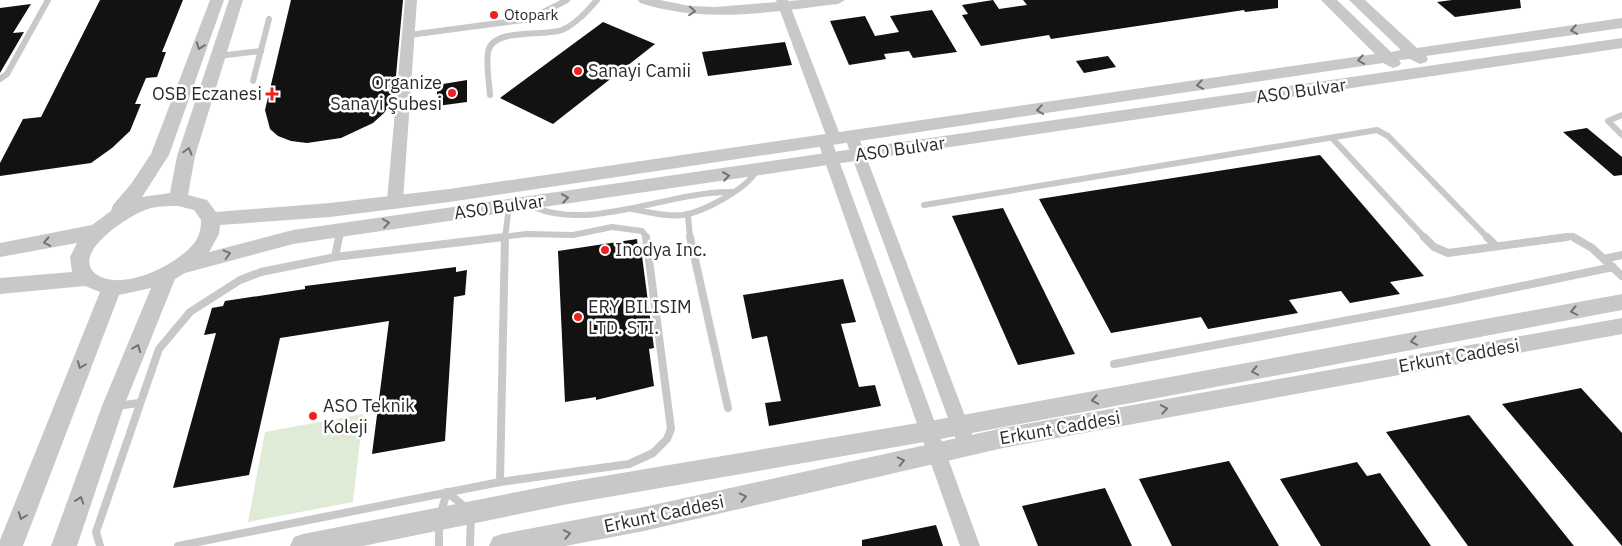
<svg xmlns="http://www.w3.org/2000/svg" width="1622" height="546" font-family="'IBM Plex Sans',sans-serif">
<rect width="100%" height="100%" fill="#fff"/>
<!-- green -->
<path fill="#e0ebd7" d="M 363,414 L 353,502 L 248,522 L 265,432 Z"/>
<!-- building -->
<g fill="#121212">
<path d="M 100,0 L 183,0 L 162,52 L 166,52 L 157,77 L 146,78 L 135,104 L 141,104 L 130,131 L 112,148 L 91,163 L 0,176 L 0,163 L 23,119 L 41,117 Z"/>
<path d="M 291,0 L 403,0 L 394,97 L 384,113 L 373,123 L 341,138 L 307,143 L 291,141 L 278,136 L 270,129 L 265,110 Z"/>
<path d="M 993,0 L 999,9 L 1027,5 L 1023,0 L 1278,0 L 1278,8 L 1245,12 L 1244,10 L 1051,39 L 1049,35 L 981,46 L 962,15 L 968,14 L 962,5 Z"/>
<path d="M 1452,0 L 1520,0 L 1521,8 L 1455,17 L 1437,2 Z"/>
<path d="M 31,4 L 13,33 L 24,32 L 0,73 L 0,8 Z"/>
<path d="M 932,10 L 957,52 L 913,58 L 909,51 L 884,54 L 886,59 L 849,65 L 830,21 L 865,16 L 875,36 L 899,32 L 890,16 Z"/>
<path d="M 603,22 L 655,44 L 553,124 L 500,98 Z"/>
<path d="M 785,42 L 792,65 L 708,76 L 702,52 Z"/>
<path d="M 1108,56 L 1116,67 L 1084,73 L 1076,61 Z"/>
<path d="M 467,80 L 467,102 L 437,106 L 437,85 Z"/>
<path d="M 1587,128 L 1622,157 L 1622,175 L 1614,176 L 1563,132 Z"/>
<path d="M 1320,155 L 1424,276 L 1390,282 L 1400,294 L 1350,303 L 1341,291 L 1289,300 L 1298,313 L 1208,329 L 1201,317 L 1111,333 L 1039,199 Z"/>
<path d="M 1003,208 L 1075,354 L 1018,365 L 952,216 Z"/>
<path d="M 637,239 L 638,249 L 641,248 L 654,348 L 649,349 L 654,386 L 596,400 L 596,397 L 565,402 L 558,251 Z"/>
<path d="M 456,267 L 456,272 L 467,270 L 465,295 L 454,297 L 445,441 L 372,454 L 389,321 L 280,338 L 249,475 L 173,488 L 216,333 L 204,335 L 212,308 L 223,306 L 225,301 L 305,289 L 305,286 Z"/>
<path d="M 843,279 L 856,322 L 841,324 L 859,387 L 875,385 L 881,406 L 769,426 L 765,403 L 781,401 L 767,336 L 752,339 L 743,295 Z"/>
<path d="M 1581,388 L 1622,433 L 1622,546 L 1502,404 Z"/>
<path d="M 1469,415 L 1574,546 L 1468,546 L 1386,432 Z"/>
<path d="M 1229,461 L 1279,546 L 1172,546 L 1139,479 Z"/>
<path d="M 1357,462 L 1367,476 L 1380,473 L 1431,546 L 1321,546 L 1280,479 Z"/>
<path d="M 1105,488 L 1132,546 L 1038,546 L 1022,506 Z"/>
<path d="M 936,525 L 943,546 L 862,546 L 862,540 Z"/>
</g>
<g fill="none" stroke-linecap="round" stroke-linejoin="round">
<!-- service-far1 -->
<g stroke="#c8c8c8" stroke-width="6">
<path d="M 409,35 L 530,19 L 567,0"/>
<path d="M 218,56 L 261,51"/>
<path d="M 0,79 L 7,74 L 48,0"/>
<path d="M 253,81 L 269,19"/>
<path d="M 490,95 C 489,82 486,65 488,52 C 492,27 544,37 562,30 C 576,24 587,11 597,0"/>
<path d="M 1622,115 L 1608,121 L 1622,135"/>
<path d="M 1332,138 L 1425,238"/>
<path d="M 534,203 L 536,208 C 593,231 670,191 732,192"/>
<path d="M 924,205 L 1377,130 L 1388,136 L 1488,238"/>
<path d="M 632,209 C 648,212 666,217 683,215 C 703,212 747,189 756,171"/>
<path d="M 688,216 L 690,238"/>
<path d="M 339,238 L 340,230"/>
<path d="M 494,238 L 526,234 L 573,235 L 612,227 L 642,231 L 647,238"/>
<path d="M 505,238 L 509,206"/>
<path d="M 1558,238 L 1572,236 L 1575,238"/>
</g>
<!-- service -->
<g stroke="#c8c8c8" stroke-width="8">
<path d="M 690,237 L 728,408"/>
<path d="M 1424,237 L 1434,247 L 1448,253 L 1567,237"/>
<path d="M 1487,237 L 1495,245"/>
<path d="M 1573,237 L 1592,248 L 1622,276"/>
<path d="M 335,257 L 504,237"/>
<path d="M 1604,259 L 1622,255"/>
<path d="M 1114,364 L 1445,302 L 1613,267"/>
<path d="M 116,406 L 139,403"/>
<path d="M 500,482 L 505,237"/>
<path d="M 447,492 L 471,512 L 470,546"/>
<path d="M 100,546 L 96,532 L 159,349 L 190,312 L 240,280 L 261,272 L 335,257 L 339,237"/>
<path d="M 178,546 L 500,482 L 629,464 L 653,453 L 667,439 L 671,429 L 646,237"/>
<path d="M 439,546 L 439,519 L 447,492"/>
</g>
<!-- minor -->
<g fill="#c8c8c8" fill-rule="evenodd">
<path d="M 405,0 L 417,0 L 403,201 L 400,205 L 390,205 L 387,201 Z"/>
<path d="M 776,0 L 788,0 L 842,140 L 840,143 L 833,144 L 980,546 L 960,546 L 818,142 L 820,139 L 827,138 Z"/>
<path d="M 852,133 L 859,138 L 973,437 L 971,443 L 964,445 L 957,443 L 955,437 L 845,138 Z"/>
</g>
<!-- tertiary -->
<g fill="#c8c8c8" fill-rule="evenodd">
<path d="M 210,0 L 224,0 L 169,155 L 142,197 L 170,193 L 177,156 L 229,0 L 243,0 L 195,156 L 188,195 L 207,200 L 216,212 L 330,203 L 449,189 L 1375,54 L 1321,0 L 1337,0 L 1391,52 L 1401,50 L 1349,0 L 1365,0 L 1417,48 L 1622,18 L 1622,28 L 1426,56 L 1428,59 L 1426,62 L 1420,64 L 1410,59 L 1399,60 L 1401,63 L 1399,66 L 1393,68 L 1383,63 L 449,202 L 330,217 L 220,225 L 219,234 L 209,252 L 293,230 L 1622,38 L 1622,48 L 293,244 L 185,273 L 175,279 L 124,406 L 77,546 L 51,546 L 102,406 L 151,288 L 119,295 L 23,546 L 0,546 L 0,540 L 100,292 L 85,286 L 0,294 L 0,278 L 72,272 L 70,257 L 77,243 L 0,257 L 0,243 L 92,225 L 111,211 L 113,205 L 131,184 L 151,154 ZM 178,206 L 194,210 L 201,220 C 201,228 200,235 195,242 C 179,264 122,293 96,274 C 69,253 131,214 148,209 C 157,206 168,206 178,206 Z"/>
<path d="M 638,0 L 660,0 L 690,6 L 715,7 L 801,0 L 845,0 L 838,4 C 771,12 706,24 640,3 Z"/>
<path d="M 1622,294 L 1622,310 L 930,441 L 568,504 L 363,546 L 290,546 L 294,537 L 303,534 L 568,482 L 930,421 Z"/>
<path d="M 1622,318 L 1622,334 L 1003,448 L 644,531 L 565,546 L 489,546 L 493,537 L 502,534 L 644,507 L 1003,428 Z"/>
</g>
</g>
<!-- one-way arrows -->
<defs><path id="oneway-chevron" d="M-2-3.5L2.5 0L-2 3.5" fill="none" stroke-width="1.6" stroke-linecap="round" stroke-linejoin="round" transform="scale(1.25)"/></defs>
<g stroke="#727272">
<use href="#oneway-chevron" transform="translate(692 11) rotate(4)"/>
<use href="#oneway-chevron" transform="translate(1574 30) rotate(172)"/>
<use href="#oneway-chevron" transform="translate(200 46) rotate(110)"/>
<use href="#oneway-chevron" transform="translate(1361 60) rotate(171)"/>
<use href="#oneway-chevron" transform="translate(1200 85) rotate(171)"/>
<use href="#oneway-chevron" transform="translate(1040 110) rotate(171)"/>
<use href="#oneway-chevron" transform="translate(188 151) rotate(-74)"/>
<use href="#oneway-chevron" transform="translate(726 176) rotate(-8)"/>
<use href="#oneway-chevron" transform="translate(565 198) rotate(-8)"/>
<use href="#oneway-chevron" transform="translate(386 223) rotate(-8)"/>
<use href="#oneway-chevron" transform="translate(47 242) rotate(169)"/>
<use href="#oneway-chevron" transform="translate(227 254) rotate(-15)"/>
<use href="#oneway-chevron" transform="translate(1574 311) rotate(169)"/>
<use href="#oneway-chevron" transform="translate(1414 341) rotate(169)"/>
<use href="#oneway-chevron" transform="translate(137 348) rotate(-68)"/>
<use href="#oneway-chevron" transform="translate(81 365) rotate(111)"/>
<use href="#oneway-chevron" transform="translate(1255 371) rotate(169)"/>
<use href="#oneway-chevron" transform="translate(1095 400) rotate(170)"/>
<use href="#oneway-chevron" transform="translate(1164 409) rotate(-10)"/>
<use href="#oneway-chevron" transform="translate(901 461) rotate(-13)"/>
<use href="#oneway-chevron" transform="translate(743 497) rotate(-13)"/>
<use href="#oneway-chevron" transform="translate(80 500) rotate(-71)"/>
<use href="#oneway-chevron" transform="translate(22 516) rotate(111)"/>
<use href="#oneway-chevron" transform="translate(567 534) rotate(-11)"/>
</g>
<!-- markers -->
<g fill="#f1201f" stroke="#fff" stroke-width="2">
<circle cx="494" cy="15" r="5"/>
<circle cx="578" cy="71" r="5"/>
<circle cx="452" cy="93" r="5"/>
<path d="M269.5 86.5h5v5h5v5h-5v5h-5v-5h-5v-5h5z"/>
<circle cx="605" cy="250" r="5"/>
<circle cx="578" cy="317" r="5"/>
<circle cx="313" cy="416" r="5"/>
</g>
<g text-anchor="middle" stroke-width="5" stroke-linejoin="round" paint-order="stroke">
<!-- far-poi labels -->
<g font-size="15" fill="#2b2b2b" stroke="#fff" text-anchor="start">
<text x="504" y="20">Otopark</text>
</g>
<!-- poi labels -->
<g font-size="18" fill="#2b2b2b" stroke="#fff" text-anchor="start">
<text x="588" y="77">Sanayi Camii</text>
<text x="442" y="89" text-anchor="end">Organize<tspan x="442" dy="21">Sanayi Şubesi</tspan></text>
<text x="262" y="100" text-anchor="end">OSB Eczanesi</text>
<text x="615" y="256">Inodya Inc.</text>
<text x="588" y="313">ERY BILISIM<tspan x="588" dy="21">LTD. STI.</tspan></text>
<text x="323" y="412">ASO Teknik<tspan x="323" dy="21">Koleji</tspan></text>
</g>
<!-- street labels -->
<g font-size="18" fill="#2b2b2b" stroke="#fff">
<text transform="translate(1301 91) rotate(-8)" y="6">ASO Bulvar</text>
<text transform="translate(900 149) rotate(-8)" y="6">ASO Bulvar</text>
<text transform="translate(499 207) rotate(-8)" y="6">ASO Bulvar</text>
<text transform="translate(1459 356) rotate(-10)" y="6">Erkunt Caddesi</text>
<text transform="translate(1060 428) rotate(-10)" y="6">Erkunt Caddesi</text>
<text transform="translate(664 514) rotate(-12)" y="6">Erkunt Caddesi</text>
</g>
</g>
</svg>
